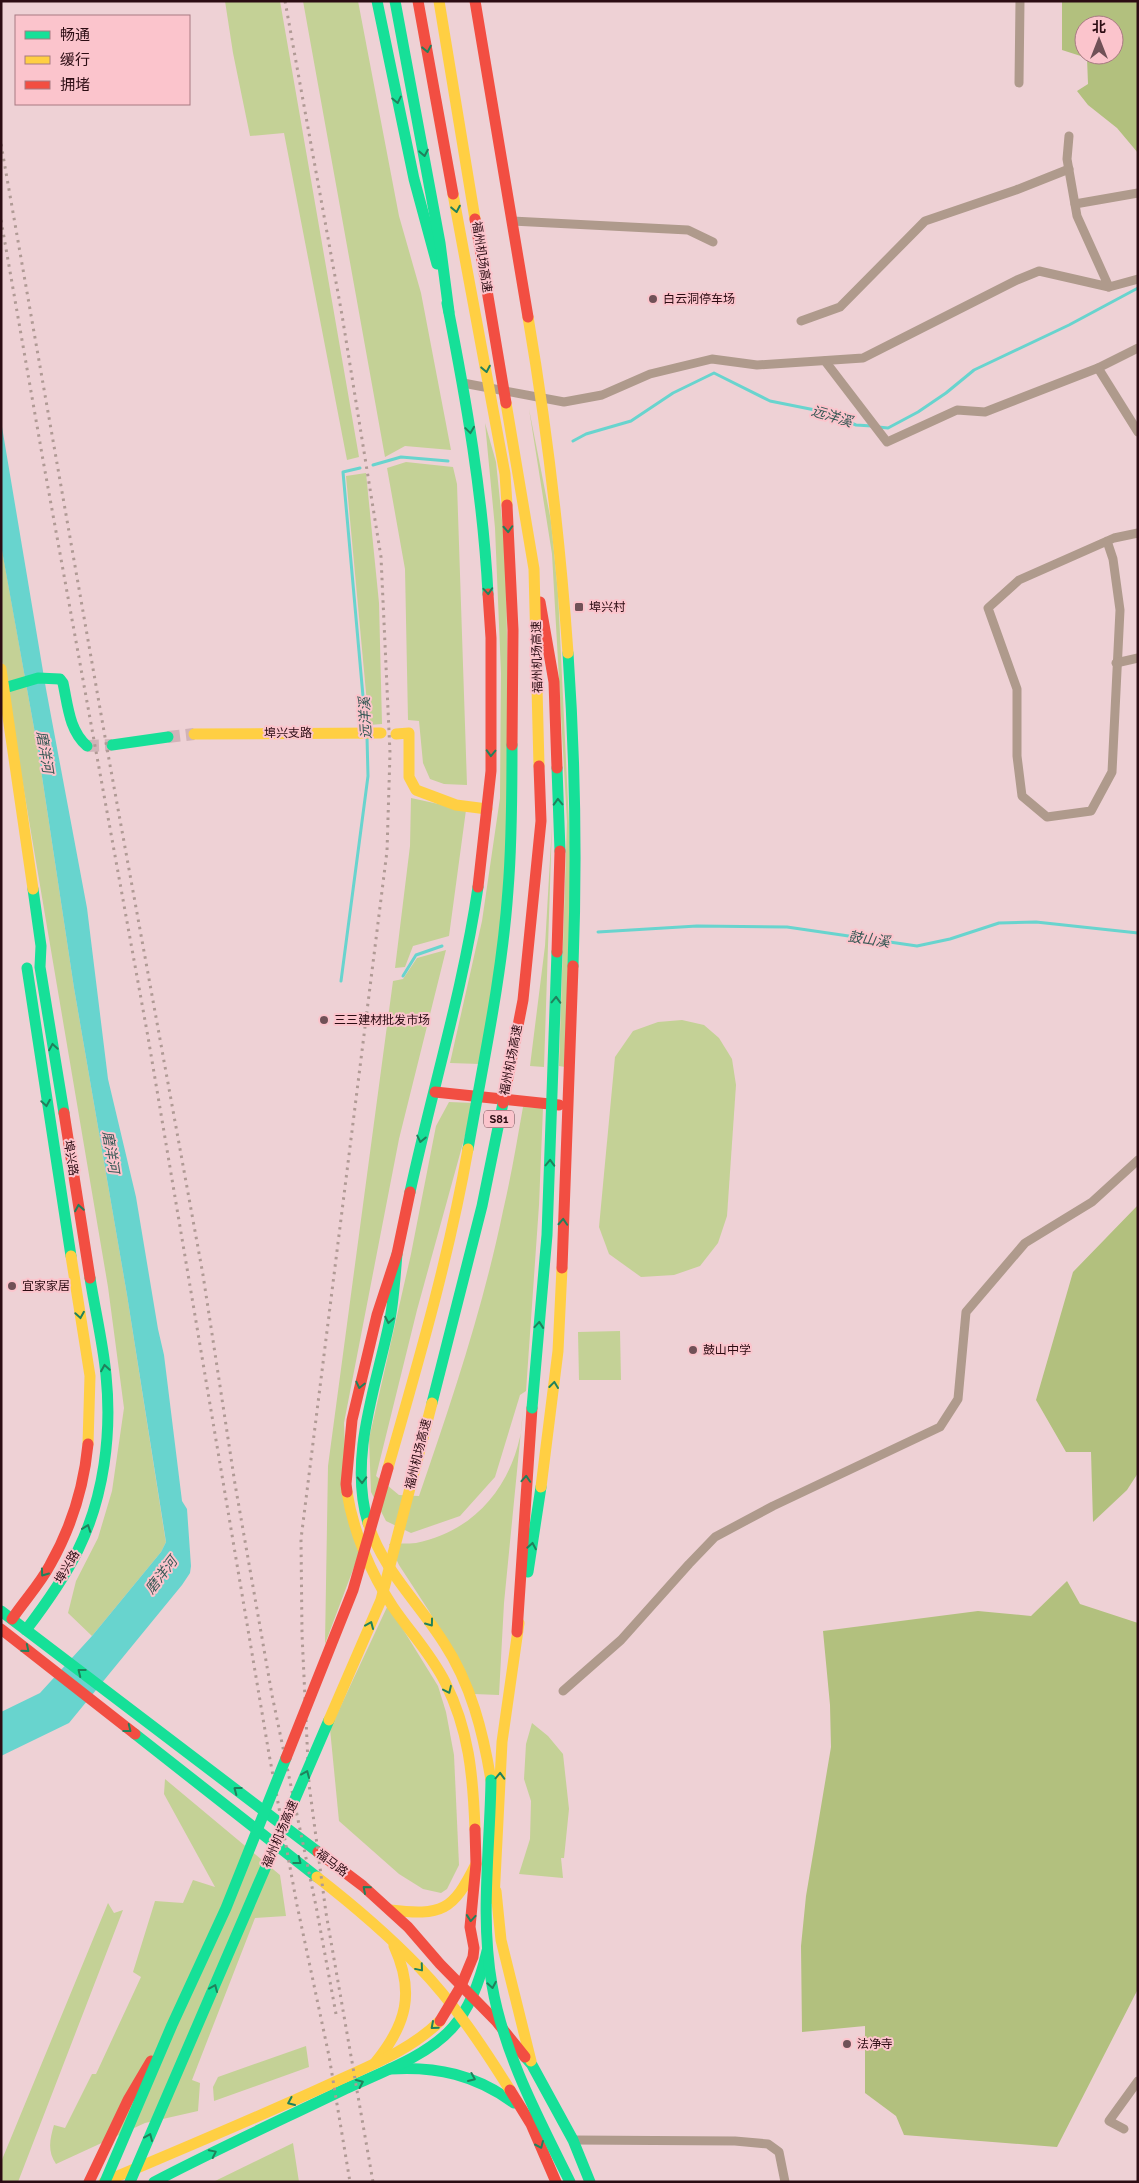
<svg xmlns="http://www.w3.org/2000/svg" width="1139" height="2183" font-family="Raleway,'Noto Sans SC',sans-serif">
<rect width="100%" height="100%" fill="#eed1d5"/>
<!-- green -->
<g fill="#c4d196">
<path d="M 225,1 L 280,1 L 359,457 L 347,460 L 284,133 L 250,136 L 233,53 Z"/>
<path d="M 303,1 L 358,1 L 399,216 L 421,293 L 451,450 L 405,446 L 385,457 Z"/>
<path d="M 529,409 L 551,521 L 558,593 L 571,865 L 565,1067 L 559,1066 L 567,822 L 552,554 Z"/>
<path d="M 485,423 L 496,462 L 506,559 L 509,808 L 501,927 L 480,1064 L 450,1063 L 482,921 L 500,798 L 501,673 L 495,528 Z"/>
<path d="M 406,462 L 453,467 L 457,484 L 467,785 L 444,784 L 430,779 L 423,763 L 419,721 L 408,720 L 405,569 L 387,468 Z"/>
<path d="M 366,473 L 379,603 L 382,724 L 369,725 L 346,476 Z"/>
<path d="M 1,544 L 38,750 L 74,988 L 127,1295 L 165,1537 L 166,1542 L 161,1552 L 92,1636 L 68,1613 L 76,1581 L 98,1538 L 112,1491 L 124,1408 L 108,1287 L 1,655 Z"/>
<path d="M 411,798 L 466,810 L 449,936 L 413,946 L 405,967 L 395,968 L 410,846 Z"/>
<path d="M 552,825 L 544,1067 L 530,1066 L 545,946 Z"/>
<path d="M 446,950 L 399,1139 L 344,1423 L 346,1476 L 360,1551 L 325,1644 L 328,1466 L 393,981 L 403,979 L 417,958 Z"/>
<path d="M 682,1020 L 704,1025 L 719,1038 L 732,1059 L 736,1085 L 727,1216 L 718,1243 L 700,1266 L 674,1275 L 641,1277 L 609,1254 L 599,1227 L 615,1057 L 633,1031 L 658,1022 Z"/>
<path d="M 449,1102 L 474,1103 L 417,1310 L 376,1476 L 399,1495 L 419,1496 C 451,1403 483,1308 503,1211 C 511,1177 517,1141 523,1107 L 543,1108 L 539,1205 L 526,1391 L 520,1395 L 495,1477 L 460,1516 L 411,1533 L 386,1521 L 371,1492 L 369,1439 L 411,1254 L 436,1126 Z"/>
<path d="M 620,1331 L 621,1380 L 579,1380 L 578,1332 Z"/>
<path d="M 523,1410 L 504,1603 L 499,1695 L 474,1694 L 429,1611 L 399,1565 L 389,1544 C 398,1543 408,1544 416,1543 C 471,1532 508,1491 520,1437 C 522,1428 522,1419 523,1410 Z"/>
<path d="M 388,1605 L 438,1686 L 446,1712 L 454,1755 L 459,1865 L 447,1889 L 441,1893 L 423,1889 L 399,1874 L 339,1821 L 330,1729 Z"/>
<path d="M 532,1723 L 548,1736 L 563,1754 L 569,1809 L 564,1858 L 561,1858 L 563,1878 L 519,1874 L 530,1839 L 531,1801 L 524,1779 L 526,1744 Z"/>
<path d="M 165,1779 L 280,1875 L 286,1916 L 255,1918 L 192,2080 L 200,2083 L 198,2111 L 145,2123 L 56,2164 C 47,2151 50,2139 54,2125 L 65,2128 L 92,2074 L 96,2074 L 141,1977 L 133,1972 L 155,1901 L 183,1903 L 193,1880 L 215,1887 L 164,1794 Z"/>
<path d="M 108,1903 L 114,1913 L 123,1910 L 18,2182 L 1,2182 L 1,2162 Z"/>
<path d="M 306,2046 L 309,2067 L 214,2101 L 213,2087 L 218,2077 Z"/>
<path d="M 293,2143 L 299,2182 L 213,2182 Z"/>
</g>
<!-- forest -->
<g fill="#b2c07e" fill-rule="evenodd">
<path d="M 1062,1 L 1138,1 L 1138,153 L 1117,128 L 1088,105 L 1077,91 L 1088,84 L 1087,58 L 1062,50 ZM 1084,25 L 1114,25 L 1114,55 L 1084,55 Z"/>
<path d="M 1138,1205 L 1138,1473 L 1127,1490 L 1093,1522 L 1091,1452 L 1066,1452 L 1036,1400 L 1073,1272 Z"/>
<path d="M 1067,1581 L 1080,1604 L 1138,1623 L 1138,1989 L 1057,2147 L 904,2135 L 896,2116 L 865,2093 L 865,2026 L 802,2032 L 801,1946 L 806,1896 L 831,1747 L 830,1705 L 823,1631 L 978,1611 L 1031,1616 Z"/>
</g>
<!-- water -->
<path fill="#68d4ce" d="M 1,421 L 46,689 L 87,908 L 108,1079 L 136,1197 L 158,1329 L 164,1355 L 182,1501 L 187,1509 L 191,1566 L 190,1573 L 182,1585 L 69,1723 L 1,1756 L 1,1712 L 40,1693 L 92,1636 L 161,1552 L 166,1542 L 127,1295 L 74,988 L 38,750 L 1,545 Z"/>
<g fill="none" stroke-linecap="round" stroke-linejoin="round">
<!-- stream -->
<g stroke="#68d4ce" stroke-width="3">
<path d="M 878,427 L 888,428 L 918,412 L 946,393 L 974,370 L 1069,325 L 1138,288"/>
<path d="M 573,441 L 586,434 L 631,421 L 673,393 L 714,373 L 770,401 L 825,412 L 856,425 L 872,426"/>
<path d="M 373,465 L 401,457 L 448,461"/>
<path d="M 360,468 L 343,472 L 366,730"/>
<path d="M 598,932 L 697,926 L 787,927 L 917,946 L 950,939 L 999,923 L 1036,922 L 1138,933"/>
<path d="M 403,976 L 416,955 L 442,946"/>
<path d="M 341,981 L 368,776 L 367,737"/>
</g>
<!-- secondary-tunnel -->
<g stroke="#d1b3b8" stroke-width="12" stroke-dasharray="12 6" stroke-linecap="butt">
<path d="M 168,737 L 194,734"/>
<path d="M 87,746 L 112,745"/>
</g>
<!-- street -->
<g stroke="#af9a8c" stroke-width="9">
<path d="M 1019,83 L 1020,1"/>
<path d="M 1075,204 L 1138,193"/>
<path d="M 512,221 L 688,230 L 713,242"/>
<path d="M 1109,287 L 1138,279"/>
<path d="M 801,321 L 840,307 L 925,221 L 1016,190 L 1069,169"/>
<path d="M 825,361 L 887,442 L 957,410 L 985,412 L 1098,368 L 1138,348"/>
<path d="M 1098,368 L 1138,432"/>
<path d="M 463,383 L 564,402 L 602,395 L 650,374 L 712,359 L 757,365 L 863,358 L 1017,280 L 1039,271 L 1109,287 L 1077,216 L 1067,159 L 1069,136"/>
<path d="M 1107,541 L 1113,559 L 1120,610 L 1112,772 L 1091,811 L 1047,817 L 1022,796 L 1017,756 L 1017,689 L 988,608 L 1019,580 L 1114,538 L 1138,533"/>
<path d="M 1116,663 L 1138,658"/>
<path d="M 563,1691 L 621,1640 L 689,1564 L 715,1537 L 773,1506 L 940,1427 L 958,1399 L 966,1312 L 1025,1243 L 1092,1202 L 1138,1160"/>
<path d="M 1124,2129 L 1109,2121 L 1138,2081"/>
<path d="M 573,2140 L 735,2141 L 768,2144 L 779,2152 L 785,2182"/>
</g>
<!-- fast -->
<g stroke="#16e098" stroke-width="11">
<path d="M 377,1 L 414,179 L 437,264"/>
<path d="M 395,1 L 440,243 L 449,312"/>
<path d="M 447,303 C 466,399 483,496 488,594"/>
<path d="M 568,653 C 575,756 577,862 573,966"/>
<path d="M 1,689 L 38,678 L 60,679 L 63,683 C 68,706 69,730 87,746"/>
<path d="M 112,745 L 168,737"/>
<path d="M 557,768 L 560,851"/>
<path d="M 33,889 L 41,946 L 40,967 L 64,1113"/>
<path d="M 27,968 L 71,1256"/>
<path d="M 410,1192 C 432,1090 463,990 478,887"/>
<path d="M 368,1523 C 348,1456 377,1385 390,1319 C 394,1298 395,1276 397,1254"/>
<path d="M 528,1572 L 541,1487"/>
<path d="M 1,1611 L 318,1852"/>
<path d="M 26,1630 C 45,1605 64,1579 78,1550 C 104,1497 112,1434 106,1375 C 103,1343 95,1310 90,1278"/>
<path d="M 135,1734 L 317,1877"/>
<path d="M 525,2057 L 532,2065 L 573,2140 L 590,2182"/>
<path d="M 390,2069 C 437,2066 476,2075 514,2103"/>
<path d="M 154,2182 C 217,2149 281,2120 345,2089 C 380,2073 428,2056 453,2027 C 471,2007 481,1977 487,1951"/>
</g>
<!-- slow -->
<g stroke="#ffcf43" stroke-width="11">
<path d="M 528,317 C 547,428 560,540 568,653"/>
<path d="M 1,669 L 33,889"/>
<path d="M 194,734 L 381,733"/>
<path d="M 396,734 L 409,733 L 409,777 L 416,790 L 456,805 L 487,809"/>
<path d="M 71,1256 L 90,1376 L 88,1444"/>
<path d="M 541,1487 L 558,1351 L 562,1268"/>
<path d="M 347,1492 C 353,1531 371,1574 393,1607 C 410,1632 431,1654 445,1682 C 469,1730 473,1775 475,1829"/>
<path d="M 368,1523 C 382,1569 419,1603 444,1643 C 471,1684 483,1732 491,1780"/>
<path d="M 317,1877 C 353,1905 387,1934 418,1966 C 454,2003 483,2047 510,2090"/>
<path d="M 496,1891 L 501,1940 L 531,2061"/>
<path d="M 494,1899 L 502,1742 L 519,1623"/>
<path d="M 390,1910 C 442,1916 453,1911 476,1864"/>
<path d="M 375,2063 C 407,2024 415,1992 394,1946"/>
<path d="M 104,2182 C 179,2150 254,2119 328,2085 C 366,2067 410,2051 440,2021"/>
</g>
<!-- jam -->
<g stroke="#f24e42" stroke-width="11">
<path d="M 475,1 L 528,317"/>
<path d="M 540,602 L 554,682 L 557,768"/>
<path d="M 478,887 L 491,771 L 491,638 L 488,594"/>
<path d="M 435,1092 L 559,1105"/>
<path d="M 64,1113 L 90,1278"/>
<path d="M 562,1268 L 573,966"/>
<path d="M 347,1492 L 346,1484 L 352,1420 L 377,1315 L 397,1254 L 410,1192"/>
<path d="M 12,1619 C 24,1601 40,1584 50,1565 C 71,1528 84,1486 88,1444"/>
<path d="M 1,1629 L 135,1734"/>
<path d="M 517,1632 L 532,1408"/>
<path d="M 318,1852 L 363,1886 L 408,1927 L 440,1964 L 497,2022 L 525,2057"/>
<path d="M 440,2021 L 461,1986 L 473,1957 L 474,1948 L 470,1927 L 476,1864 L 475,1829"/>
<path d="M 510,2090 L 531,2124 L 556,2182"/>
<path d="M 89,2182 L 128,2100 L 151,2061"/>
</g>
<!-- rail -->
<g stroke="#b09a95" stroke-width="3" stroke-dasharray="2.5 5" stroke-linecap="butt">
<path d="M 285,1 L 342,315 L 381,557 L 390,753 L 387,851 L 301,1539 L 302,1634 L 309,1784 L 326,1913 L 373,2182"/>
<path d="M 1,144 L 108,754 L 203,1275 L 235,1484 L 272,1695 L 316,1906 L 336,2014"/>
<path d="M 1,220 L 43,460 L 148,1037 L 269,1754 L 297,1905 L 329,2056 L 350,2182"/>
</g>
<!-- fast-bridge -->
<g stroke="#16e098" stroke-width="11">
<path d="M 468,1149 C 483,1063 502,977 508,890 C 512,842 512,793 512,745"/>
<path d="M 432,1403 L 482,1206 L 503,1103"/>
<path d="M 532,1408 L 547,1235 L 557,952"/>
<path d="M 491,1780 C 490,1848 480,1917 492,1985 C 504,2055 539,2119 570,2182"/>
<path d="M 105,2182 L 172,2025 L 226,1908 L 286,1758"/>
<path d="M 130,2182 L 329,1720"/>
</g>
<!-- slow-bridge -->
<g stroke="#ffcf43" stroke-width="11">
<path d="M 439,1 L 475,219"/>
<path d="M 453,194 L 505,474 L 507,505"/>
<path d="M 506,403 L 534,569 L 539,766"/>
<path d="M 388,1468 C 418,1363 449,1257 468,1149"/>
<path d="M 329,1720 L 381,1600 L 432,1403"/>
</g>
<!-- jam-bridge -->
<g stroke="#f24e42" stroke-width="11">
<path d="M 418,1 L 453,194"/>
<path d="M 475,219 L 506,403"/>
<path d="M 507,505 L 513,630 L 512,745"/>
<path d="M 557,952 L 560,851"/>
<path d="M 503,1103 L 523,1000 L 541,821 L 539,766"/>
<path d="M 286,1758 L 353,1590 L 388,1468"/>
</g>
</g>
<!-- one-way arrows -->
<defs><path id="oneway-chevron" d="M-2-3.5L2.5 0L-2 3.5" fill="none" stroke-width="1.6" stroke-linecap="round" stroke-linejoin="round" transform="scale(1.25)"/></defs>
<g stroke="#20815c">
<use href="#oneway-chevron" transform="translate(427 49) rotate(79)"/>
<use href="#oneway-chevron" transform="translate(397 100) rotate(78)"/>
<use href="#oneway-chevron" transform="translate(424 153) rotate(79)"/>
<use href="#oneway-chevron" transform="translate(456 209) rotate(79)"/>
<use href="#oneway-chevron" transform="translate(486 369) rotate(79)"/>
<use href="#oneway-chevron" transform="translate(470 430) rotate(82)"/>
<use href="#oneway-chevron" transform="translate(508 529) rotate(87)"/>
<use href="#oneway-chevron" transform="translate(488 591) rotate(86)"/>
<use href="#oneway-chevron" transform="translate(491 753) rotate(92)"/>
<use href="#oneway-chevron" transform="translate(558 802) rotate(-92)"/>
<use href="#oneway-chevron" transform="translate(556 1000) rotate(-88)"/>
<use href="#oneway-chevron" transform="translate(53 1047) rotate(-99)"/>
<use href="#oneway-chevron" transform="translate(46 1103) rotate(81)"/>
<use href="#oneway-chevron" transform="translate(421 1139) rotate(102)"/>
<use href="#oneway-chevron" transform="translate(550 1163) rotate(-88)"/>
<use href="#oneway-chevron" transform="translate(79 1208) rotate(-99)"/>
<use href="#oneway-chevron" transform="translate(563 1222) rotate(-87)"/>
<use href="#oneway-chevron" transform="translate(80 1315) rotate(81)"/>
<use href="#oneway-chevron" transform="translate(389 1320) rotate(101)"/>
<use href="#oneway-chevron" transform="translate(539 1325) rotate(-85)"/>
<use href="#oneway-chevron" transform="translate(105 1368) rotate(-99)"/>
<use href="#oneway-chevron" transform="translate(360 1385) rotate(103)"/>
<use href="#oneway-chevron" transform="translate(554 1385) rotate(-83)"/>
<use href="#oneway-chevron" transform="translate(526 1479) rotate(-86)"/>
<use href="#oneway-chevron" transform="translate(362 1480) rotate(89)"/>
<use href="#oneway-chevron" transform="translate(87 1528) rotate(-70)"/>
<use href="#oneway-chevron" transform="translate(532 1546) rotate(-80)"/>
<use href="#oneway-chevron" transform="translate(44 1573) rotate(126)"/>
<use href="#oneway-chevron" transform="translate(430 1623) rotate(54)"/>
<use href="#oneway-chevron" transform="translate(370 1625) rotate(-67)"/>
<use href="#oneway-chevron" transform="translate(26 1649) rotate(39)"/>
<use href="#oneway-chevron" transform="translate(81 1672) rotate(-142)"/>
<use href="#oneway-chevron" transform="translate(448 1690) rotate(65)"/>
<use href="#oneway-chevron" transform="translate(128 1729) rotate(38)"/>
<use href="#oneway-chevron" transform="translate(306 1774) rotate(-67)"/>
<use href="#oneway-chevron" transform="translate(500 1776) rotate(-88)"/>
<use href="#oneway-chevron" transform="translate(237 1790) rotate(-143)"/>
<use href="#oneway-chevron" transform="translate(298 1861) rotate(38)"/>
<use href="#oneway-chevron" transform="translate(366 1889) rotate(-139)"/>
<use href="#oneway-chevron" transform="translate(471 1918) rotate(95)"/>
<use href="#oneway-chevron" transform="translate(420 1968) rotate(50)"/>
<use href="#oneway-chevron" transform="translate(492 1985) rotate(80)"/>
<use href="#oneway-chevron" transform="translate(214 1988) rotate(-67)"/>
<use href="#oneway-chevron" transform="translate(434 2026) rotate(139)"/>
<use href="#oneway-chevron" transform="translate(472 2078) rotate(23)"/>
<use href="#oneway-chevron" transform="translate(360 2083) rotate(-25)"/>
<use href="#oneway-chevron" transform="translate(291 2102) rotate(156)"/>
<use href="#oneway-chevron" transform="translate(149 2137) rotate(-67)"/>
<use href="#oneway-chevron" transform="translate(540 2145) rotate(66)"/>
<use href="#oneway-chevron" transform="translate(213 2153) rotate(-26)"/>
</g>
<!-- markers -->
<g fill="#705157" stroke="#fbc4cc" stroke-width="2">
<circle cx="653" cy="299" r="5"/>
<rect x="574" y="602" width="10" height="10" rx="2.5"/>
<circle cx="324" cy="1020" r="5"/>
<circle cx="12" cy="1286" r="5"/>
<circle cx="693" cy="1350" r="5"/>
<circle cx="847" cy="2044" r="5"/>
</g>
<g text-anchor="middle" stroke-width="4" stroke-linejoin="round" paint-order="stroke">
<!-- shield labels -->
<rect fill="#fbc4cc" stroke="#6a434a" stroke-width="1" x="484" y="1110.5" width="30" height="17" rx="4"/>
<g font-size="11" font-weight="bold" fill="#2c0c13">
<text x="499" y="1123">S81</text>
</g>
<!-- street labels -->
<g font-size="12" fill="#2c0c13" stroke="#fbc4cc">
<text transform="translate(482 257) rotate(81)" y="4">福州机场高速</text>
<text transform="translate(537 657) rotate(-91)" y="4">福州机场高速</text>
<text x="288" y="737">埠兴支路</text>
<text transform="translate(511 1060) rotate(-79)" y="4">福州机场高速</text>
<text transform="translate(71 1158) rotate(81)" y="4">埠兴路</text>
<text transform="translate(418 1454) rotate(-76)" y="4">福州机场高速</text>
<text transform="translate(67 1567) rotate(-60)" y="4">埠兴路</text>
<text transform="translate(280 1834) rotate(-67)" y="4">福州机场高速</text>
<text transform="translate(332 1863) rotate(37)" y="4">福马路</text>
</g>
<!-- poi labels -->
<g font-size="12" fill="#2c0c13" stroke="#fbc4cc" text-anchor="start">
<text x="663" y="303">白云洞停车场</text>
<text x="589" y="611">埠兴村</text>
<text x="334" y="1024">三三建材批发市场</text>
<text x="22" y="1290">宜家家居</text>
<text x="703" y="1354">鼓山中学</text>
<text x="857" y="2048">法净寺</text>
</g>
<!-- water labels -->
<g font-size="14" font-style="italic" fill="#375855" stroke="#fbc4cc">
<text transform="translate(832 416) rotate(17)" y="5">远洋溪</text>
<text transform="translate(365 718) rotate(-93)" y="5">远洋溪</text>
<text transform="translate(45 752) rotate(81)" y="5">磨洋河</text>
<text transform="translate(869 939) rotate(8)" y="5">鼓山溪</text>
<text transform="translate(111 1152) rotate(81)" y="5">磨洋河</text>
<text transform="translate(161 1575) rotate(-52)" y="5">磨洋河</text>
</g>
</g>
<!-- border -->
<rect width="1139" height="2183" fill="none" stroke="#2c0c13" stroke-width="5"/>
<!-- legend -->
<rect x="15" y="15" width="175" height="90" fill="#fbc4cc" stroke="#a87a82"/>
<rect x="25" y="31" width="25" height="8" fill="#16e098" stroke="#a87a82"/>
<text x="60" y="40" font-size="15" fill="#2c0c13">畅通</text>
<rect x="25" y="56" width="25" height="8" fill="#ffcf43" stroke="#a87a82"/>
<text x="60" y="65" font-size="15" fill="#2c0c13">缓行</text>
<rect x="25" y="81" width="25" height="8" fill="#f24e42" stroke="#a87a82"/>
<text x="60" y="90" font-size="15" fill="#2c0c13">拥堵</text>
<!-- north arrow -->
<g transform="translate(1099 40)"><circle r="24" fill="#fbc4cc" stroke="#a87a82"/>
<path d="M0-4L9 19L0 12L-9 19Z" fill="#705157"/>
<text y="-8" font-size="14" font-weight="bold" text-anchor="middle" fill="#2c0c13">北</text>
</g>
</svg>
